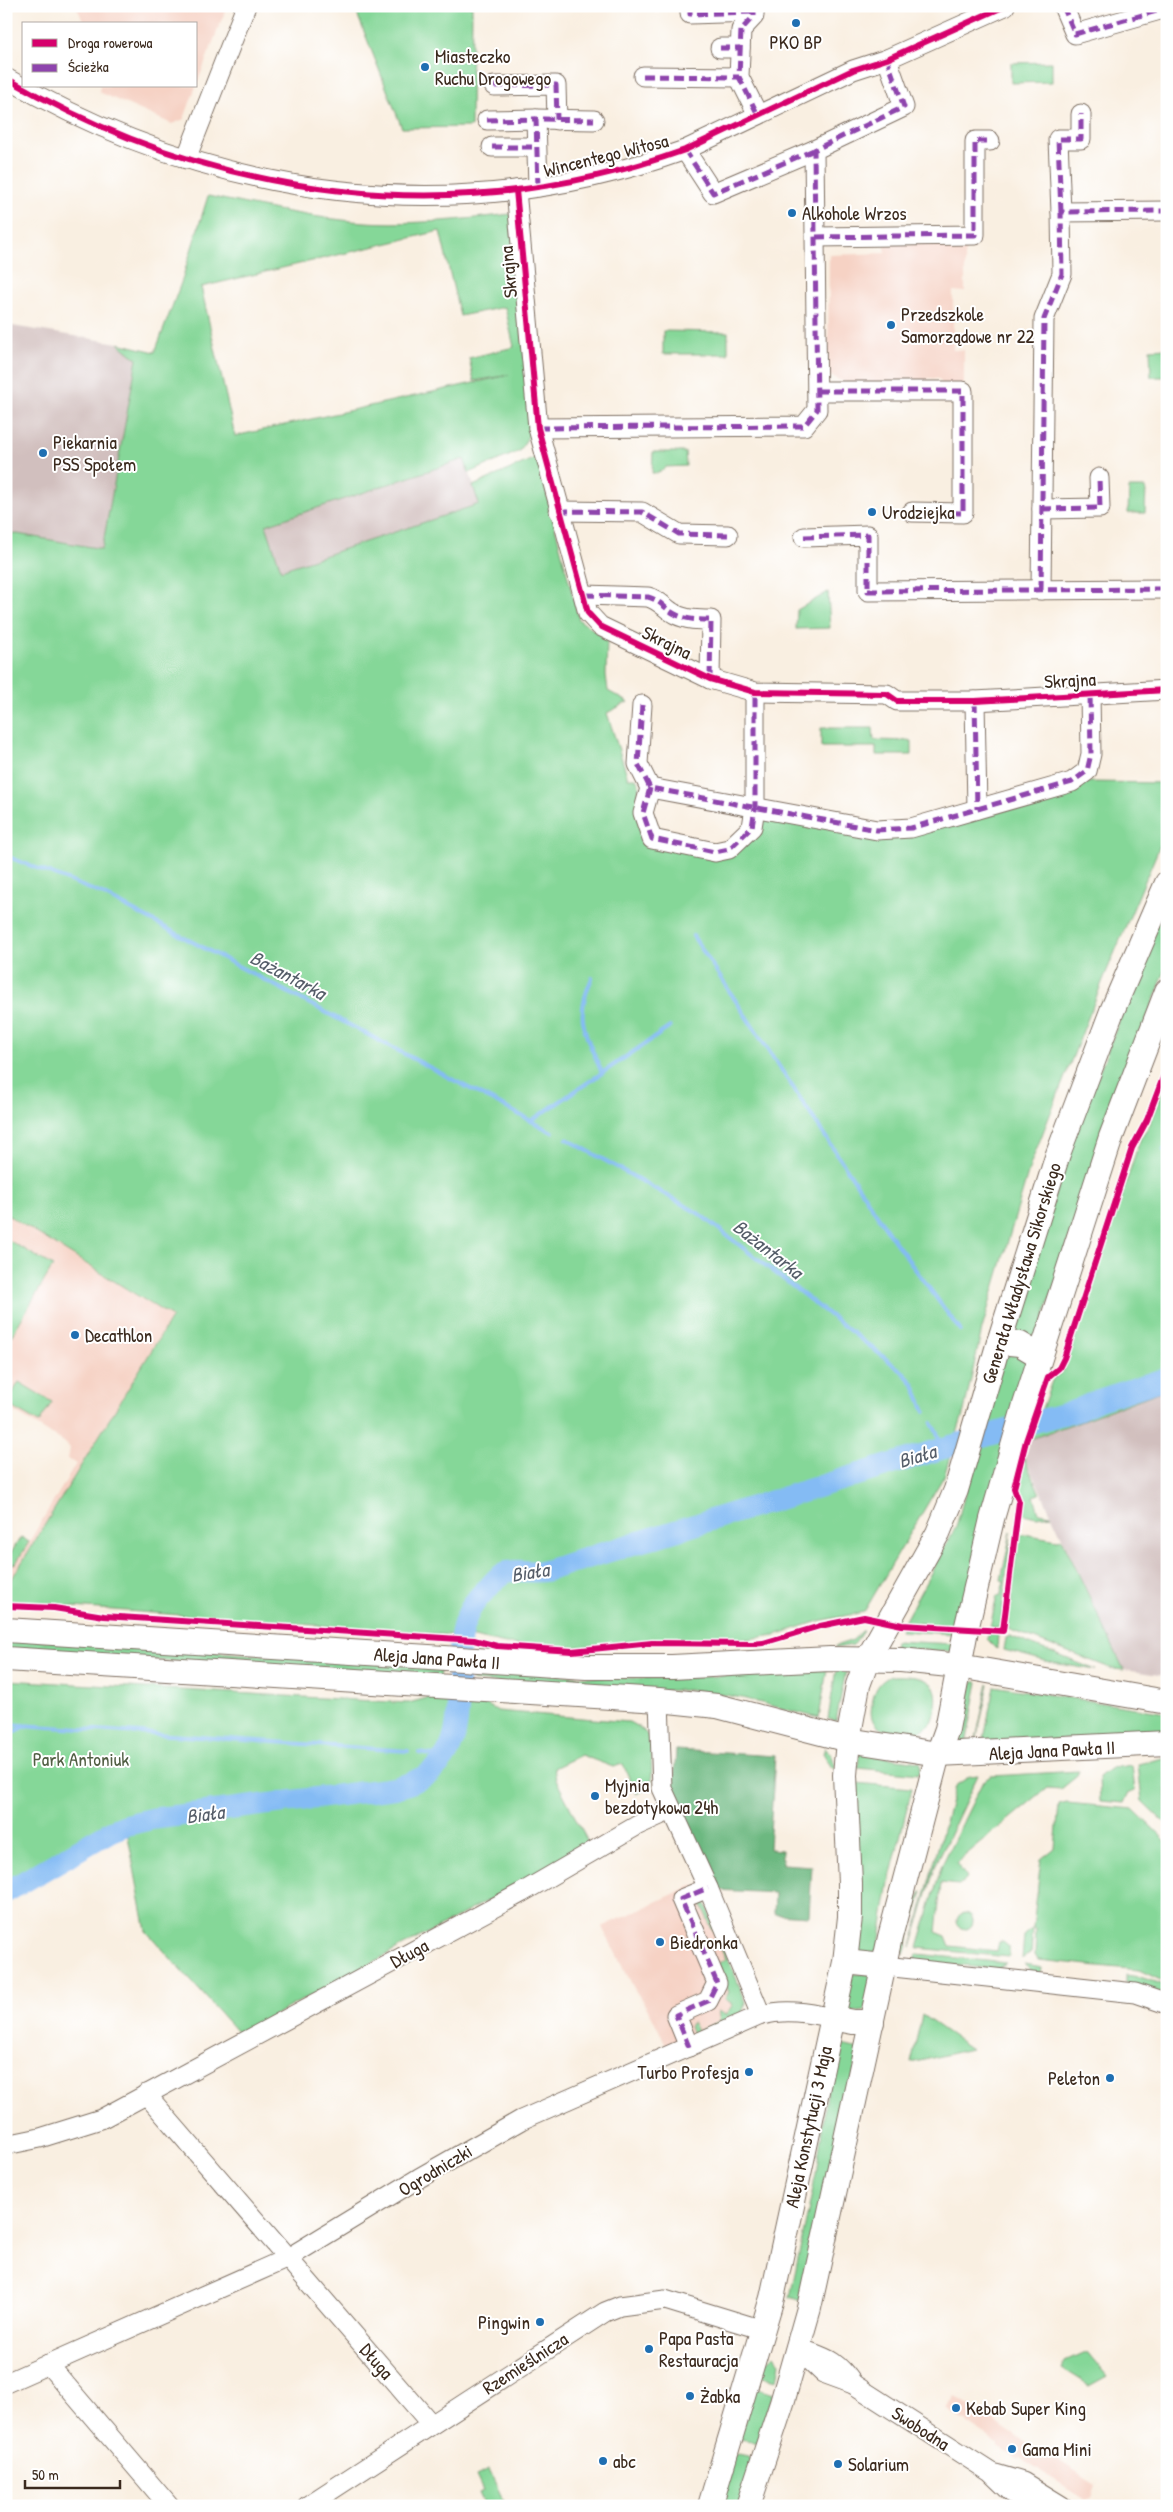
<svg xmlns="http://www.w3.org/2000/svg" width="1173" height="2512" font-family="'Patrick Hand',sans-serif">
<rect width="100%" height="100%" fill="#fff"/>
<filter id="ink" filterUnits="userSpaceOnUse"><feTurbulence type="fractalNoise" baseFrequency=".02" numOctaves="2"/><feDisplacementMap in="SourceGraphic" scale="10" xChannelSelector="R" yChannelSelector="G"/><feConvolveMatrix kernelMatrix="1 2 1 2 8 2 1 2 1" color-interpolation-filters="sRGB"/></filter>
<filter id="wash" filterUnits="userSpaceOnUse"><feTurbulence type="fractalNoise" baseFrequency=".0096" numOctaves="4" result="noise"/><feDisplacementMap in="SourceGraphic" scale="20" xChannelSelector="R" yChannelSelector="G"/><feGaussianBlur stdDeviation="1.12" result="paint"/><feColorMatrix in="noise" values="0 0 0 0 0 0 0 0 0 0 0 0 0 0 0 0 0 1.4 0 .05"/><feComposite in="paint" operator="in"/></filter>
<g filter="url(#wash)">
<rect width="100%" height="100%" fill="#f9efe1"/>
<!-- built -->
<g fill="#f6d2c4">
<path d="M 76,6 L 227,6 L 196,86 L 196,24 L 85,24 Z"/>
<path d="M 100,86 L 196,86 L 184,119 L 172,124 L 99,92 Z"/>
<path d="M 885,243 L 965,243 L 965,292 L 953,291 L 953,350 L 964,350 L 964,384 L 942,384 L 939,379 L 928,378 L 924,384 L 847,383 L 828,375 L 829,255 L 885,253 Z"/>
<path d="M 6,1214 L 172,1317 L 8,1585 L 6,1598 L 6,1560 L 20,1537 L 29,1542 L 76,1464 L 68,1459 L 70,1448 L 64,1442 L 6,1407 Z"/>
<path d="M 693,1885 L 742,1992 L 722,2023 L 667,2047 L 651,2014 L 635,1990 L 602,1927 Z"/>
<path d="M 954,2396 L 1096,2485 L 1092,2497 L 1085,2499 L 1020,2458 L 1018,2460 L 998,2448 L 998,2443 L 945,2409 Z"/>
</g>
<!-- industrial -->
<g fill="#d1bfbe">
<path d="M 6,325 L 118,343 L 137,358 L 102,549 L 6,532 Z"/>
<path d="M 465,459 L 480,504 L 281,570 L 266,525 Z"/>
<path d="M 1167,1389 L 1167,1676 L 1124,1670 L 1025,1458 L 1031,1439 Z"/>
</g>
<!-- green -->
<g fill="#85d798" stroke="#60805b" fill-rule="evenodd">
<path d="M 354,6 L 472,6 L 471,127 L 402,128 Z"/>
<path d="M 1052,62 L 1052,82 L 1011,83 L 1011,63 Z"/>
<path d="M 208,196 C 255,206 303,216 351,221 C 404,226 459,220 511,214 L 531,431 L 520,451 L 469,473 L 464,459 L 266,525 L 281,570 L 479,504 L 473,486 L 537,457 L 579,620 L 607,639 L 606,675 L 608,691 L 628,702 L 607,713 L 628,778 L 636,778 L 639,784 L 638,812 L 648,844 L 726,857 L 763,816 L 912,834 L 1089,782 L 1167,783 L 1167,829 L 1103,980 L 1031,1163 L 982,1329 L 964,1411 L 944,1476 L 864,1612 L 819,1621 L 775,1635 L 748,1639 L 651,1639 L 578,1647 L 506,1644 L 474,1637 L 6,1602 L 8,1585 L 172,1317 L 6,1214 L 6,532 L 102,549 L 137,359 L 118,343 L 155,352 L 181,283 ZM 440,231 L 460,316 L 505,307 L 514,347 L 469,358 L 474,381 L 509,375 L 235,436 L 201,287 Z"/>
<path d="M 663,331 L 728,332 L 728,354 L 663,354 Z"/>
<path d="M 1167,348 L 1167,377 L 1151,377 L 1150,349 Z"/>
<path d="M 653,452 L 685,452 L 686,466 L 666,467 L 658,473 L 652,473 Z"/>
<path d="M 1129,488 L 1146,488 L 1145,513 L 1128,513 Z"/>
<path d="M 828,592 L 830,628 L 796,629 L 797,610 Z"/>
<path d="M 821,728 L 873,728 L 874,740 L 912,741 L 912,755 L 876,755 L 876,747 L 821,747 Z"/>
<path d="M 1167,897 L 1167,966 L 1103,1132 L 1035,1346 L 1013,1336 L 1065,1161 Z"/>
<path d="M 1167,1080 L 1167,1389 L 1031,1439 L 1053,1378 L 1061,1373 L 1068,1358 L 1141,1137 L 1149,1126 Z"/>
<path d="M 8,1240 L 53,1266 L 6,1345 L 6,1243 Z"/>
<path d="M 1015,1353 L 1026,1361 L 1027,1365 L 958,1626 L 904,1622 L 956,1527 L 1001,1361 L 1007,1355 Z"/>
<path d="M 19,1382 L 52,1402 L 39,1423 L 6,1404 Z"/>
<path d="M 1024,1458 L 1040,1494 L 1034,1496 L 1039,1513 L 1052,1515 L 1036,1517 L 1020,1513 L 1023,1500 L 1019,1487 Z"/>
<path d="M 1011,1532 L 1001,1624 L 998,1628 L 990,1627 L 997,1596 L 1000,1597 L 1004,1581 L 1001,1580 Z"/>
<path d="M 1018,1533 L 1058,1540 L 1062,1539 L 1124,1670 L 1113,1669 L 1008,1629 Z"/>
<path d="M 21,1537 L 29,1542 L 16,1563 L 6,1566 L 9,1556 Z"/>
<path d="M 901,1628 L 957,1631 L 957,1634 L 900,1631 Z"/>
<path d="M 861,1631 L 863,1631 L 853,1645 L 836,1648 L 835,1646 L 853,1640 Z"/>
<path d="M 989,1633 L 998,1635 L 997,1649 L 987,1639 Z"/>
<path d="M 1010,1636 L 1096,1670 L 1053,1663 L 1004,1650 L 1006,1638 Z"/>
<path d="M 6,1638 L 441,1667 L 440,1678 L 6,1651 Z"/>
<path d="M 895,1641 L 955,1644 L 951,1652 L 894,1648 Z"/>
<path d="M 827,1669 L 819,1718 L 742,1698 L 695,1690 L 608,1691 L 472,1681 L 472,1670 L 611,1678 L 687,1678 Z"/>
<path d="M 836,1669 L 846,1671 L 836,1721 L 828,1719 Z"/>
<path d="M 891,1676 C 924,1675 947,1679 932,1720 C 925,1740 877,1738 872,1718 C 870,1712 872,1705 873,1699 C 876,1687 880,1681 891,1676 Z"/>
<path d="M 6,1680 L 408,1703 L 431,1697 L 456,1700 C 456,1748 453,1761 409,1785 L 131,1820 L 110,1828 L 6,1889 Z"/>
<path d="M 973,1682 L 978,1682 L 966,1744 L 959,1743 Z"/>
<path d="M 988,1683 L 989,1684 L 975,1744 Z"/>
<path d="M 994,1686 L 1167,1713 L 1167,1734 L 983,1744 Z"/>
<path d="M 463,1700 L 480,1701 L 498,1711 L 629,1722 L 642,1729 L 651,1739 L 652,1785 L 636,1794 L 623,1764 L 613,1767 L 581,1755 L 554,1768 L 556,1780 L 590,1846 L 239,2034 L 146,1931 L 127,1831 L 401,1794 C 456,1766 459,1762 463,1700 Z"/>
<path d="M 825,1747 L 832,1756 L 836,1768 L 832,1768 L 823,1753 Z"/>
<path d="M 859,1754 L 920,1762 L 921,1765 L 919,1774 L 858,1768 Z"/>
<path d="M 1167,1757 L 1167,1825 L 1142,1801 L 1138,1764 Z"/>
<path d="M 1132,1765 L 1135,1791 L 1128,1794 L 1124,1803 L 1100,1801 L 1099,1777 L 1111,1768 Z"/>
<path d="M 1079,1771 L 1076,1777 L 1061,1789 L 1047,1788 L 956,1863 L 967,1878 L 959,1885 L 941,1883 L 936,1932 L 946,1936 L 950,1946 L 997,1951 L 999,1942 L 1003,1942 L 1009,1947 L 1009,1957 L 918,1948 L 942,1865 L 983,1781 L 991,1776 Z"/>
<path d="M 978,1775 L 936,1864 L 911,1947 L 955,1786 L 970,1776 Z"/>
<path d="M 856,1783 L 912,1788 L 889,1882 L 877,1957 L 853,1955 Z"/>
<path d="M 1067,1803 L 1133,1809 L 1167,1842 L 1167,1983 L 1139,1970 L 1038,1960 L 1035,1955 L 1036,1929 L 1033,1929 L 1031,1954 L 1022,1959 L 1024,1936 L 1033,1928 L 1041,1859 L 1055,1848 L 1059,1805 Z"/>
<path d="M 921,1891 L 922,1891 L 904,1955 L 900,1942 Z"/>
<path d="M 702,1896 L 746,2002 L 742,2013 L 737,2016 L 693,2036 L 689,2027 L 691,2023 L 693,2023 L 697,2031 L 720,2021 L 718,2011 L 726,2015 L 733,2004 L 725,1999 L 729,1992 L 717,1964 L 726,1959 L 698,1898 Z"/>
<circle cx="965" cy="1921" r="8"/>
<path d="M 917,1954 L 1006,1963 L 997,1969 L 915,1962 Z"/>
<path d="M 1025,1964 L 1042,1967 L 1041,1973 L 1031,1972 Z"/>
<path d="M 848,1974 L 872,1974 L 865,2010 L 845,2013 Z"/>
<path d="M 1126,1975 L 1140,1977 L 1167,1986 L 1167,1995 L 1126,1984 Z"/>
<path d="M 922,2015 L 971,2049 L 911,2063 Z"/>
<path d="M 834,2043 L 859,2049 L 802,2301 L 790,2297 L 816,2174 Z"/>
<path d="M 1087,2352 L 1107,2376 L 1089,2386 L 1062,2369 L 1065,2362 Z"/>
<path d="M 774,2355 L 780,2362 L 777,2380 L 757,2375 L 760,2366 Z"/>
<path d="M 754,2388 L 773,2394 L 757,2444 L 748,2440 L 738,2439 Z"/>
<path d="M 738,2454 L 748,2456 L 752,2461 L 740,2506 L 717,2506 L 733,2456 Z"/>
<path d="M 489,2470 L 506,2506 L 485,2506 L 479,2493 L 483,2491 L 476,2476 Z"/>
</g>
<!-- forest -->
<path fill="#6cb880" stroke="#54714f" d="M 676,1750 L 775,1756 L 769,1849 L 782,1850 L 782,1864 L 812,1866 L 809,1916 L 774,1914 L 775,1893 L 717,1890 L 673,1794 Z"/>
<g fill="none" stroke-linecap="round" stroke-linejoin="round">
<!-- stream -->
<g stroke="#84bbf4" stroke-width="4">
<path d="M 6,856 L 100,893 L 552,1132"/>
<path d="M 693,936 L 893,1239 L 960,1330"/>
<path d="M 592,978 C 573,1019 586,1034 602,1073"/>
<path d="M 531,1121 L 670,1027"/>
<path d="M 567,1139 L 698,1213 L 903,1372 L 914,1385 L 925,1411"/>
<path d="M 1164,1150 L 1167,1150"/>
<path d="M 932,1423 L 944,1448"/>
<path d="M 6,1724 L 408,1751"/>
<path d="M 6,1736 L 26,1726"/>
<path d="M 419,1753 L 446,1757"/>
</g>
<!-- river -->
<path stroke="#84bbf4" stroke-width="22" d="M 6,1892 L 111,1831 L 126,1825 L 151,1819 L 395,1788 C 508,1760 420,1646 487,1589 C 493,1583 498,1575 507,1572 C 518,1569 533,1573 545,1571 L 944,1448 L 1077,1410 L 1099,1400 L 1167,1378"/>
</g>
</g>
<g filter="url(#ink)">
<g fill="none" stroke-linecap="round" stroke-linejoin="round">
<defs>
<g id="minor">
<path d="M 690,6 L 690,14 L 754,12"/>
<path d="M 754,6 L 754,16 L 741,30 L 739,77 L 758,115"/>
<path d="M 1063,6 L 1075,34 L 1167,8"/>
<path d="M 720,48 L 740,48"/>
<path d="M 643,76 L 739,77"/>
<path d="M 6,78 C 215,200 455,232 685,150 L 853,70 L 887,59 L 1005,6"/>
<path d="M 494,86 L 556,85 L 557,120"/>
<path d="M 487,120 L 536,119"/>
<path d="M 492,147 L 536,147"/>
<path d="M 685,150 L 713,193 L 814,150"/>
<path d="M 186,159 L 246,6"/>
<path d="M 538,187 L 536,119 L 594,120"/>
<path d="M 516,190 L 538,428 L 588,613 L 600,626 L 710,679 L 755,692 L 887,694 L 897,701 L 975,701 L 1167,690"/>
<path d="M 1061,212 L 1058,139 L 1081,139 L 1081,114"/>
<path d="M 816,237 L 975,235 L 975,141 L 990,141"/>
<path d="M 817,391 L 963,391 L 963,513 L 912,512"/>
<path d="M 538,428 L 804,426 L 817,410 L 814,150 L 904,107 L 887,59"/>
<path d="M 1042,509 L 1100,508 L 1099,478"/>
<path d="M 559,511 L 642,512 L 679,534 L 728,535"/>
<path d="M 804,537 L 868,535 L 868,591 L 1167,589"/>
<path d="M 1041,590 L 1044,319 L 1062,274 L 1061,212 L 1167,211"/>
<path d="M 585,595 L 648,597 C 660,600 665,609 675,614 C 686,620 699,620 711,620 L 710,679"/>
<path d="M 975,701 L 977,809"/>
<path d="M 642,705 L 638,764 L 650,788 L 877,830 L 911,828 L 1072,782 L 1087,771 L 1091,754 L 1090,693"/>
<path d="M 650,788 L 643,813 L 652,839 L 715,852 L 729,849 L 752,827 L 755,808 L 755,692"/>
<path d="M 659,1700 L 662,1788 L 708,1888 L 761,2015"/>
<path d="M 884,1966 L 1135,1993 L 1167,2004"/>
<path d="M 689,2047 L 676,2015 L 708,2001 L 717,1983 L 681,1899 L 708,1888"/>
<path d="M 146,2094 L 431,2424"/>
<path d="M 6,2145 L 40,2138 L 101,2119 L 521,1893 L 638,1825 L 671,1810"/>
<path d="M 796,2347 L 823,2373 L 853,2384 L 990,2472 L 1014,2495 L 1031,2506"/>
<path d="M 804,2350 C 829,2359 837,2361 853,2384"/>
<path d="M 48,2364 L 169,2506"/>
<path d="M 6,2383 L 288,2258 L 419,2178 L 521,2120 L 761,2015 C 785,2009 807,2012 832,2018"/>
<path d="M 996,2474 L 1023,2482 L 1062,2506"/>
<path d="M 307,2506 L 605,2312 L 620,2306 L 665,2300 L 763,2330"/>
</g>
<g id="major">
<path d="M 999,1342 L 1020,1344 L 1040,1356"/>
<path d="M 6,1630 L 586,1667 L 672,1667 L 830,1659 L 901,1660 L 959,1666 L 1167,1702"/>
<path d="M 6,1659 L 659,1700 L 717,1706 L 848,1740 L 938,1754 L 1167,1743"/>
<path d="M 845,1962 L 884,1966"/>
<path d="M 832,2018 L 853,2022 L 872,2022"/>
<path d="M 710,2506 L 772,2298 L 845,1962 L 850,1917 L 850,1883 L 845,1775 L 848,1740 L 858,1685 L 868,1658 L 938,1533 L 956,1490 L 999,1342 L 1058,1154 L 1112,1011 L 1167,883"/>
<path d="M 748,2506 L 782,2403 L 809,2308 L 890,1937 L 938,1754 L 947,1729 L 966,1630 L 992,1519 L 1024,1408 L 1111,1137 L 1167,991"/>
</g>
</defs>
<!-- minor casing -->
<use href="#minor" stroke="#7e6f62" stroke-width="21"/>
<!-- major casing -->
<use href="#major" stroke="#7e6f62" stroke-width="26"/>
<!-- minor -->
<use href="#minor" stroke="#fff" stroke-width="19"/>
<!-- major -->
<use href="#major" stroke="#fff" stroke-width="24"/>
<!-- quiet -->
<g stroke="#8e44ad" stroke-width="5" stroke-dasharray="10 5" stroke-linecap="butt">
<path d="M 690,6 L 690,14 L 754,12"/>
<path d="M 754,6 L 754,16 L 741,30 L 739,77 L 758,115"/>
<path d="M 1063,6 L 1075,34 L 1167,8"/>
<path d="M 720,48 L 740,48"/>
<path d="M 643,76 L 739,77"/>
<path d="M 494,86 L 556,85 L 557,120"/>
<path d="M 487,120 L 536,119"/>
<path d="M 492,147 L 536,147"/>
<path d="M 685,150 L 713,193 L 814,150"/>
<path d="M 538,187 L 536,119 L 594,120"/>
<path d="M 1061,212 L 1058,139 L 1081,139 L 1081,114"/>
<path d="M 816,237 L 975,235 L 975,141 L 990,141"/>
<path d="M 817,391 L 963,391 L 963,513 L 912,512"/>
<path d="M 538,428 L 804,426 L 817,410 L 814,150 L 904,107 L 887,59"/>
<path d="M 1042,509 L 1100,508 L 1099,478"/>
<path d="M 559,511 L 642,512 L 679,534 L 728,535"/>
<path d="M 804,537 L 868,535 L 868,591 L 1167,589"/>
<path d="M 1041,590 L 1044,319 L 1062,274 L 1061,212 L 1167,211"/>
<path d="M 585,595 L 648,597 C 660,600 665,609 675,614 C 686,620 699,620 711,620 L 710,679"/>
<path d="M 975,701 L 977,809"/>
<path d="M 642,705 L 638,764 L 650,788 L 877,830 L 911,828 L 1072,782 L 1087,771 L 1091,754 L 1090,693"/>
<path d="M 650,788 L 643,813 L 652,839 L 715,852 L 729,849 L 752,827 L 755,808 L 755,692"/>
<path d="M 689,2047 L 676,2015 L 708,2001 L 717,1983 L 681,1899 L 708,1888"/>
</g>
<defs>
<g id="cycleway">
<path d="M 6,78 C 215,200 455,232 685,150 L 853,70 L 887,59 L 1005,6"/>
<path d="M 516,190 L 538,428 L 588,613 L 600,626 L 710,679 L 755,692 L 887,694 L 897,701 L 975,701 L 1167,690"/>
<path d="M 6,1606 L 54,1608 L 104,1616 L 474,1640 L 497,1646 L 572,1651 L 652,1643 L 752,1644 L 763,1643 L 820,1626 L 864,1617 L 902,1625 L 1003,1631 L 1019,1502 L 1014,1488 L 1026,1441 L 1048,1377 L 1059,1368 L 1064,1358 L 1132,1148 L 1147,1120 L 1167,1067"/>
</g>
</defs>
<!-- cycleway casing -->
<use href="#cycleway" stroke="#fff" stroke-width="9"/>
<!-- cycleway -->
<use href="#cycleway" stroke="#d6006c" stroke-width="6"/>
</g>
</g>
<!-- markers -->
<g fill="#1f6fb2" stroke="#fff" stroke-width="2">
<circle cx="796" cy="23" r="5"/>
<circle cx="425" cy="67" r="5"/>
<circle cx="792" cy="213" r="5"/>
<circle cx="891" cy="325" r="5"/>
<circle cx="43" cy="453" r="5"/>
<circle cx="872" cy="512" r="5"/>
<circle cx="75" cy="1335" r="5"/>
<circle cx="595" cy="1796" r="5"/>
<circle cx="660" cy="1942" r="5"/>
<circle cx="749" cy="2072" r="5"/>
<circle cx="1110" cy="2078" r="5"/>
<circle cx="540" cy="2322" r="5"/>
<circle cx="649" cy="2349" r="5"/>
<circle cx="690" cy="2396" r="5"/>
<circle cx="956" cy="2408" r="5"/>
<circle cx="1012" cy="2449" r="5"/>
<circle cx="603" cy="2461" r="5"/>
<circle cx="838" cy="2464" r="5"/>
</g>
<g text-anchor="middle" stroke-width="4" stroke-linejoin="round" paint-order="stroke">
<!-- poi labels -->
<g font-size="19" fill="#3b2a1e" stroke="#fff" text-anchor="start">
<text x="796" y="49" text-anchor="middle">PKO BP</text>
<text x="435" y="63">Miasteczko<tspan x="435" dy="22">Ruchu Drogowego</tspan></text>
<text x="802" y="220">Alkohole Wrzos</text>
<text x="901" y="321">Przedszkole<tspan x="901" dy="22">Samorządowe nr 22</tspan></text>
<text x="53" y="449">Piekarnia<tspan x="53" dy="22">PSS Społem</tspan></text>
<text x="882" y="519">Urodziejka</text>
<text x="85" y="1342">Decathlon</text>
<text x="605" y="1792">Myjnia<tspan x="605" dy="22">bezdotykowa 24h</tspan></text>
<text x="670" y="1949">Biedronka</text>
<text x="739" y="2079" text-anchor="end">Turbo Profesja</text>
<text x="1100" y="2085" text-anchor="end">Peleton</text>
<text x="530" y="2329" text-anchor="end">Pingwin</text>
<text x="659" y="2345">Papa Pasta<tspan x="659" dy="22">Restauracja</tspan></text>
<text x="700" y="2403">Żabka</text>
<text x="966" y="2415">Kebab Super King</text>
<text x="1022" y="2456">Gama Mini</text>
<text x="613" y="2468">abc</text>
<text x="848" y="2471">Solarium</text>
</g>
<!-- street labels -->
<g font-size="19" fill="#3b2a1e" stroke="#fff">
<text transform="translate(606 155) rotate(-14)" y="7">Wincentego Witosa</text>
<text transform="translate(508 272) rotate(-95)" y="7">Skrajna</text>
<text transform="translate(667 642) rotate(26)" y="7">Skrajna</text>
<text transform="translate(1070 680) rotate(-3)" y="7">Skrajna</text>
<text transform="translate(1021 1273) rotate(-73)" y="7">Generała Władysława Sikorskiego</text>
<text transform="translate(437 1658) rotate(4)" y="7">Aleja Jana Pawła II</text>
<text transform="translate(1052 1750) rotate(-3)" y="7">Aleja Jana Pawła II</text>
<text transform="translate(409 1953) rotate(-28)" y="7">Długa</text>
<text transform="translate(808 2127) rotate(-78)" y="7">Aleja Konstytucji 3 Maja</text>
<text transform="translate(435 2170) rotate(-31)" y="7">Ogrodniczki</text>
<text transform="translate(377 2361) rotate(49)" y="7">Długa</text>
<text transform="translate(525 2363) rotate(-33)" y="7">Rzemieślnicza</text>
<text transform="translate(921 2428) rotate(33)" y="7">Swobodna</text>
</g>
<!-- park labels -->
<g font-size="19" fill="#515e43" stroke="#fff">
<text x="81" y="1766">Park Antoniuk</text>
</g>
<!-- water labels -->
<g font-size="20" font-style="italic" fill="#555d69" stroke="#fff">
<text transform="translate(288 975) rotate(28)" y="7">Bażantarka</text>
<text transform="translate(768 1249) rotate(38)" y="7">Bażantarka</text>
<text transform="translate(917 1456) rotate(-17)" y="7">Biała</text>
<text transform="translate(530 1572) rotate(-9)" y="7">Biała</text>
<text transform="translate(205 1814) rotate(-8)" y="7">Biała</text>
</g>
</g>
<!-- margin -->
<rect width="1173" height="2512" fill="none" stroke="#fff" stroke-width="25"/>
<!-- legend -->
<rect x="22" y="22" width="175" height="65" fill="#ffffff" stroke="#b1aaa5"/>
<rect x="32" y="39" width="25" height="8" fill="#d6006c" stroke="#b1aaa5"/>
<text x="68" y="48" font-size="15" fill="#3b2a1e">Droga rowerowa</text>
<rect x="32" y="64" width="25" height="8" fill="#8e44ad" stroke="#b1aaa5"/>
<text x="68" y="72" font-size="15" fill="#3b2a1e">Ścieżka</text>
<!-- scale -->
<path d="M25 2480v8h95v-8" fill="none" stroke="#3b2a1e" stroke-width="2.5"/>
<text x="32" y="2480" font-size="15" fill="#3b2a1e" stroke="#ffffff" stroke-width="4" paint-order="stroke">50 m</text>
</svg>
